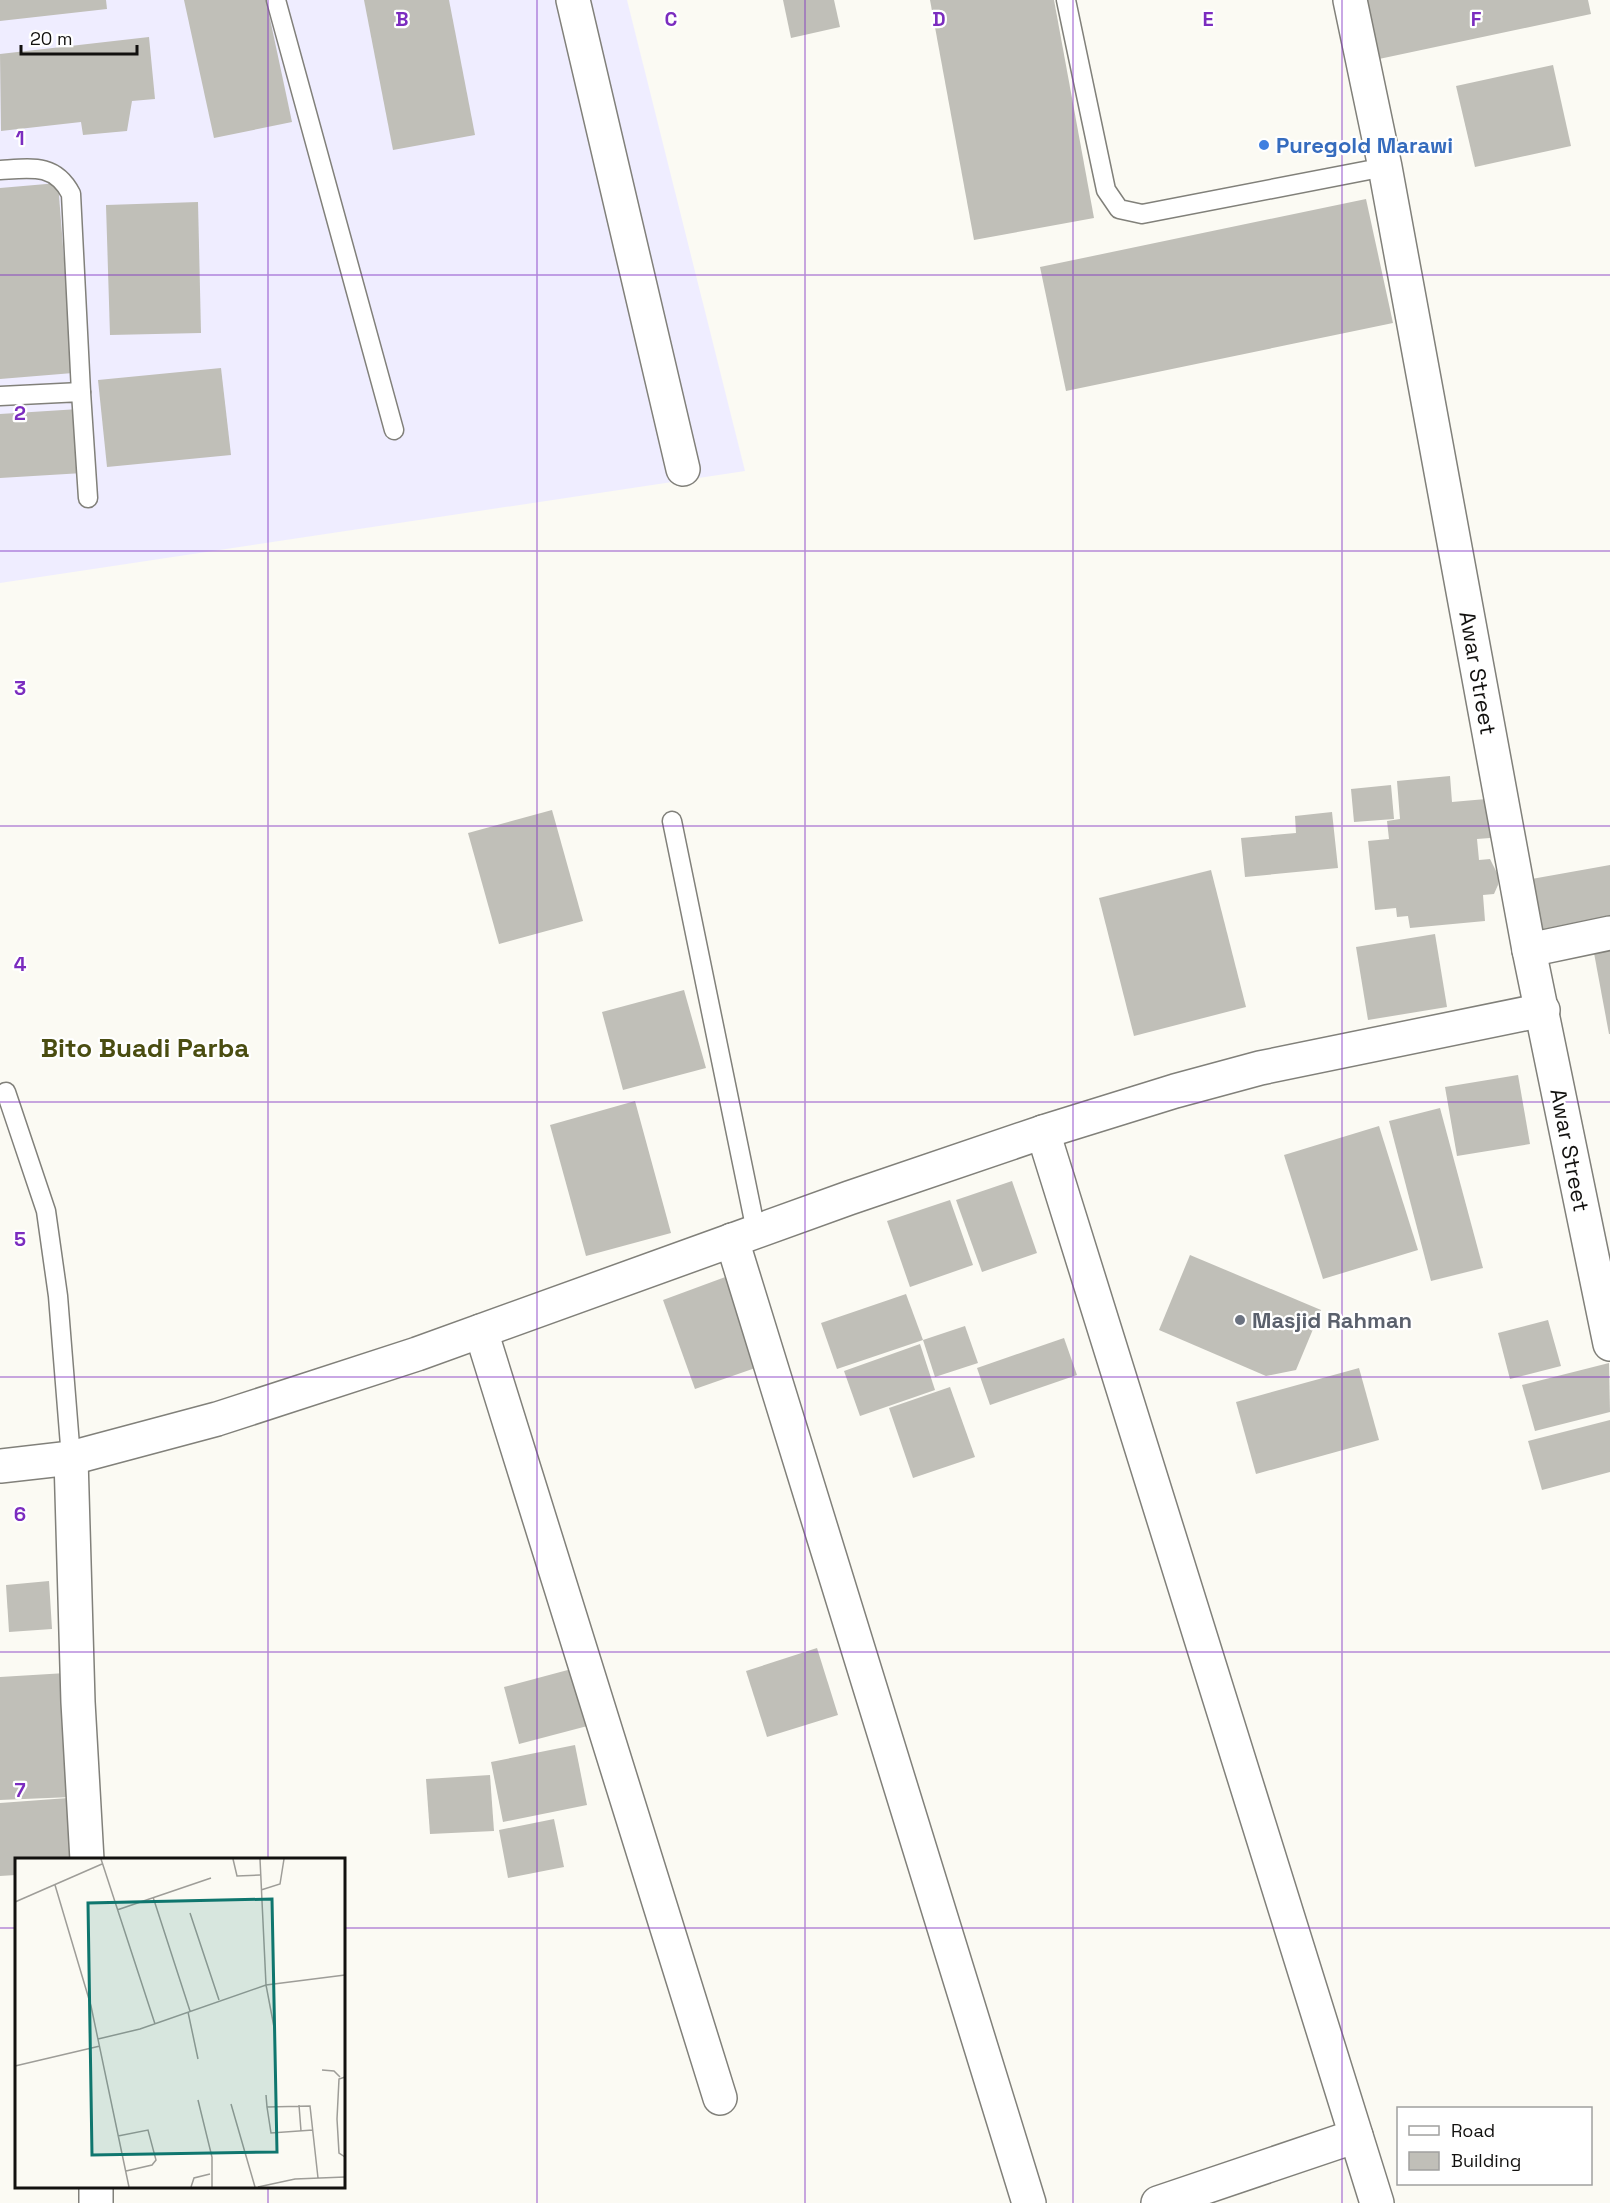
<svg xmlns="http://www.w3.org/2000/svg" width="1610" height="2203" font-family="'Space Grotesk',sans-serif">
<rect width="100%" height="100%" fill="#fbfaf3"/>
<!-- commercial -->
<path fill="#efedff" d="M 0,0 L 627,0 L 745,471 L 0,583 Z"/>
<!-- building -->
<g fill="#c0bfb8">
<path d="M 0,0 L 106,0 L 107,9 L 0,21 Z"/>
<path d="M 184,0 L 266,0 L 292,122 L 214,138 Z"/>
<path d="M 364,0 L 449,0 L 475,135 L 393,150 Z"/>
<path d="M 783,0 L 834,0 L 840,27 L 791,38 Z"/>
<path d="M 930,0 L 1054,0 L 1094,218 L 974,240 Z"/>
<path d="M 1366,0 L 1588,0 L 1591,14 L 1379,59 Z"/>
<path d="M 149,37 L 155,99 L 132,101 L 127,131 L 83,135 L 81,122 L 1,131 L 0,54 Z"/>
<path d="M 1553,65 L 1571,146 L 1475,167 L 1456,86 Z"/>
<path d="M 58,183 L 73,373 L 0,379 L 0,188 Z"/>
<path d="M 1366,199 L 1393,323 L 1066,391 L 1040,267 Z"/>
<path d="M 198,202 L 201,333 L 110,335 L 106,205 Z"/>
<path d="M 221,368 L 231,455 L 107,467 L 98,380 Z"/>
<path d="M 79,409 L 83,473 L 0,478 L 0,414 Z"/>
<path d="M 1450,776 L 1452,802 L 1486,799 L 1492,829 L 1490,838 L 1477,839 L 1479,860 L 1490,859 L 1498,875 L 1498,885 L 1494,894 L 1483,895 L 1485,921 L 1410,928 L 1408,916 L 1397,917 L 1396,908 L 1375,910 L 1368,841 L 1389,839 L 1387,821 L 1400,819 L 1397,781 Z"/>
<path d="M 1391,785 L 1394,819 L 1354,822 L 1351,789 Z"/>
<path d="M 552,810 L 583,921 L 499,944 L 468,833 Z"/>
<path d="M 1332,812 L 1338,868 L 1245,877 L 1241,838 L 1296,833 L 1295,816 Z"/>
<path d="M 1610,865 L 1610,925 L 1535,938 L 1526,880 Z"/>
<path d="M 1211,870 L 1246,1007 L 1134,1036 L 1099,898 Z"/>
<path d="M 1435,934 L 1447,1007 L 1368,1020 L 1356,947 Z"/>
<path d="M 1610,950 L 1610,1034 L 1609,1034 L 1594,953 Z"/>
<path d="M 684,990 L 706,1068 L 623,1090 L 602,1012 Z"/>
<path d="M 1518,1075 L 1530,1144 L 1457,1156 L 1445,1087 Z"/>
<path d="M 635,1101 L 671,1233 L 586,1256 L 550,1125 Z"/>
<path d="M 1440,1108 L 1483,1268 L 1431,1281 L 1389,1121 Z"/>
<path d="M 1379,1126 L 1418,1250 L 1323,1279 L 1284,1155 Z"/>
<path d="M 1012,1181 L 1037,1253 L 982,1272 L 956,1200 Z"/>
<path d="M 950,1200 L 973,1265 L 910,1287 L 887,1221 Z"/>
<path d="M 1190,1255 L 1321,1310 L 1296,1370 L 1266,1376 L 1159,1330 Z"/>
<path d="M 728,1276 L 761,1366 L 695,1389 L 663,1300 Z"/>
<path d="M 906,1294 L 923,1340 L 837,1369 L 821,1323 Z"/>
<path d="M 1548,1320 L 1561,1366 L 1510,1379 L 1498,1333 Z"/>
<path d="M 965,1326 L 978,1363 L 935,1377 L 923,1340 Z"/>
<path d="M 1064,1338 L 1077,1375 L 990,1405 L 977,1368 Z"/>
<path d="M 920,1344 L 935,1390 L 860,1416 L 844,1371 Z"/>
<path d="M 1609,1363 L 1610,1412 L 1535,1431 L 1522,1385 Z"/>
<path d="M 1359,1368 L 1379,1440 L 1256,1474 L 1236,1402 Z"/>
<path d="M 950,1387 L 975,1457 L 913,1478 L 889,1408 Z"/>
<path d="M 1610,1420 L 1610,1472 L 1542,1490 L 1528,1441 Z"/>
<path d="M 49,1581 L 52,1629 L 9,1632 L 6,1585 Z"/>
<path d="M 817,1648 L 838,1715 L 767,1737 L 746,1671 Z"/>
<path d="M 579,1667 L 595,1724 L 519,1744 L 504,1687 Z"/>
<path d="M 66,1673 L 72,1797 L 0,1800 L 0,1677 Z"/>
<path d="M 575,1745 L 587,1805 L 503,1822 L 491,1762 Z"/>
<path d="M 490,1775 L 494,1831 L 430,1834 L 426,1779 Z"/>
<path d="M 68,1798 L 73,1860 L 16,1860 L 16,1875 L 0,1876 L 0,1803 Z"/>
<path d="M 554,1819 L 564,1867 L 508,1878 L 499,1830 Z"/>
</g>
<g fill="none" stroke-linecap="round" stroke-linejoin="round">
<defs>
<g id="lane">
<path d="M 276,0 L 394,430"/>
<path d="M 1066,0 L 1106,190 L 1119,209 L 1142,214 L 1385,167"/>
<path d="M 0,170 C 31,168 55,163 71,194 L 81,392"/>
<path d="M 0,396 L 81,392 L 88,498"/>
<path d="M 672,821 L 756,1231"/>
<path d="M 6,1092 L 46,1211 L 58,1296 L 71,1458"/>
</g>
<g id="street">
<path d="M 573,0 L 683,469"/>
<path d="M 1529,950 L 1610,933"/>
<path d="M 732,1240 L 1029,2203"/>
<path d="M 481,1331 L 720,2098"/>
<path d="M 71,1458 L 78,1702 L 87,1860"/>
<path d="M 96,2186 L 96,2203"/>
<path d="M 1158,2203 L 1356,2136"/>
</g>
<g id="secondary">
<path d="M 1350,0 L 1385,167 L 1529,950 L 1610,1344"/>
<path d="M 1043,1132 L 1377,2203"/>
<path d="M 0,1466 L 71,1458 L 217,1419 L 417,1354 L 849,1198 L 1043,1132 L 1175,1091 L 1260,1068 L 1543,1010"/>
</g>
</defs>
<!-- lane casing -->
<use href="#lane" stroke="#81807a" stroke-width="21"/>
<!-- street casing -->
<use href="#street" stroke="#81807a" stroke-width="36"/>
<!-- secondary casing -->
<use href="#secondary" stroke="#81807a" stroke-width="36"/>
<!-- lane -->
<use href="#lane" stroke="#fff" stroke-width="18"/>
<!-- street -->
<use href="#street" stroke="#fff" stroke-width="33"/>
<!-- secondary -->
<use href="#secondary" stroke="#fff" stroke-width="33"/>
</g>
<!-- grid -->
<path fill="none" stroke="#7b2cbf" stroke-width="1.5" stroke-opacity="0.55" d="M 268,0 L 268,1860M 537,0 L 537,2203M 805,0 L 805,2203M 1073,0 L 1073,2203M 1342,0 L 1342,2203M 0,275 L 1610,275M 0,551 L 1610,551M 0,826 L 1610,826M 0,1102 L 1610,1102M 0,1377 L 1610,1377M 0,1652 L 1610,1652M 0,1928 L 16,1928M 344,1928 L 1610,1928M 268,2186 L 268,2203"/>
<!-- markers -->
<circle fill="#3f7fe0" stroke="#fff" stroke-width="2" cx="1264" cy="145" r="6"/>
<circle fill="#6b7280" stroke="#fff" stroke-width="2" cx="1240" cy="1320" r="6"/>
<g text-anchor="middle" stroke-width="4.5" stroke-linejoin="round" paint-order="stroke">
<!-- shop labels -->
<g font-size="22" font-weight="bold" fill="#366cbe" stroke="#fff" text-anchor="start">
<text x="1276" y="153">Puregold Marawi</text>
</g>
<!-- street labels -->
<g font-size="22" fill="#12110f" stroke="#fff">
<text transform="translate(1478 673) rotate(80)" y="8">Awar Street</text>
<text transform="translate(1570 1150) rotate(79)" y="8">Awar Street</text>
</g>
<!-- worship labels -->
<g font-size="22" font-weight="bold" fill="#5b616d" stroke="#fff" text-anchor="start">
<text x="1252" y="1328">Masjid Rahman</text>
</g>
<!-- quarter labels -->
<g font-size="26" font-weight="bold" fill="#4a4d11" stroke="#fff">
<text x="145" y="1057">Bito Buadi Parba</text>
</g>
</g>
<!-- overview -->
<g transform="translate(15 1858)">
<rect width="330" height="330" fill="#fbfaf3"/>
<path fill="none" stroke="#9e9d98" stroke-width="1.5" d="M 86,1 L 140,166M 218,1 L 222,18 L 245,17M 245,1 L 251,127 L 259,169M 40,27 L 76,148 L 114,329M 246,32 L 265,26 L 269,1M 138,39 L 175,153M 0,44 L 87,6M 102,52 L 196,20M 175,55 L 204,142M 173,154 L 183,201M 83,181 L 125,171 L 251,127 L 330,117M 0,208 L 85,188M 307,212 L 319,213 L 325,219M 330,219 L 324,221 L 322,261 L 324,295 L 330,299M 251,237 L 252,249 L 295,248 L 303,320M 183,242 L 197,299 L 197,329M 216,246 L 240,329M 284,247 L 286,273M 252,249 L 256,275 L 298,272M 103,278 L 133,272 L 141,302 L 137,307 L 111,313M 176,329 L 179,320 L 195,316M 243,329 L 280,321 L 330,319"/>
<path fill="#0f766e" fill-opacity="0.15" stroke="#0f766e" stroke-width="3" d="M 257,41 L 262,294 L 77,297 L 73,45 Z"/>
<rect width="330" height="330" fill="none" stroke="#12110f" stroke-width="3"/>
</g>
<g font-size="20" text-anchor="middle" font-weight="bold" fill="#7b2cbf" stroke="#fff" stroke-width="4.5" stroke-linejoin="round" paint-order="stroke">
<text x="402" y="26">B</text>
<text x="671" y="26">C</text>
<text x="939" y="26">D</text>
<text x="1208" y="26">E</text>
<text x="1476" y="26">F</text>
<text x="20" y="145">1</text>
<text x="20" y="420">2</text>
<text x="20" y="695">3</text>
<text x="20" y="971">4</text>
<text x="20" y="1246">5</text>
<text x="20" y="1521">6</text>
<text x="20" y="1797">7</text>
</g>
<!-- legend -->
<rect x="1397" y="2107" width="195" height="78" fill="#ffffff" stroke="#a0a09f" stroke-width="1.5"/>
<rect x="1409" y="2126" width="30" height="9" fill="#ffffff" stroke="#a0a09f" stroke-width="1.5"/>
<text x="1451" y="2137" font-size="18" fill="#12110f">Road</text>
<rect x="1409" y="2152" width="30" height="18" fill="#c0bfb8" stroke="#a0a09f" stroke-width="1.5"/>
<text x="1451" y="2167" font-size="18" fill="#12110f">Building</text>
<!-- scale -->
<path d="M21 45v9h116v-9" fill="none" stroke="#12110f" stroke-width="3"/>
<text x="30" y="45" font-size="18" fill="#12110f" stroke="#ffffff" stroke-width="4.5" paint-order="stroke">20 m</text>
</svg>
